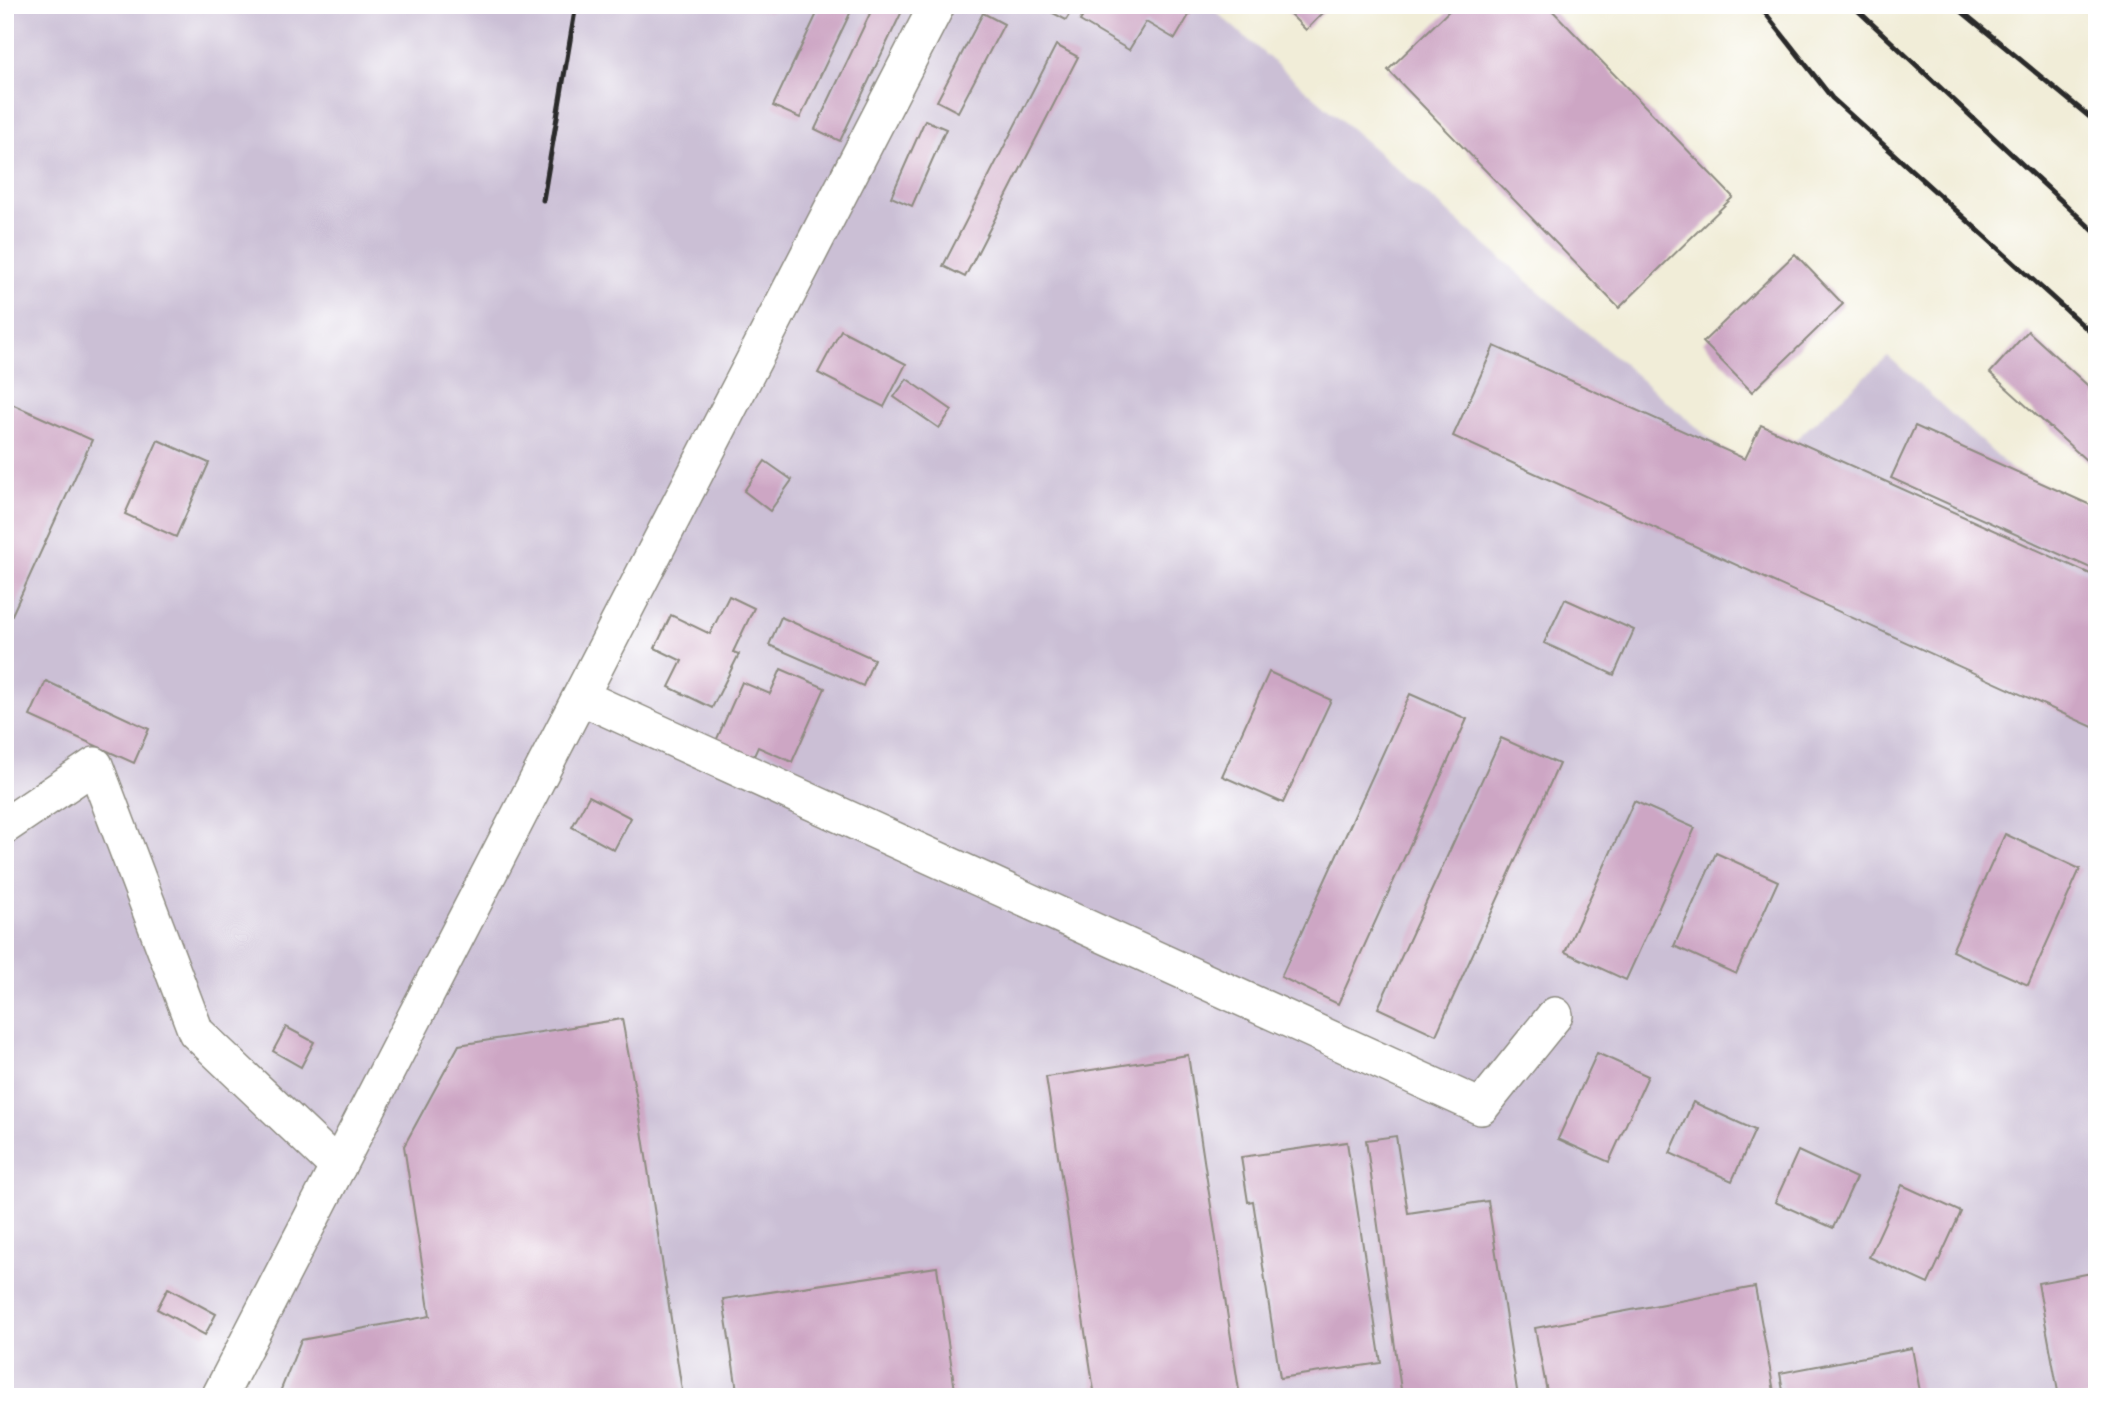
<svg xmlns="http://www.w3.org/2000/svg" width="2102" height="1402" font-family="'IM FELL English',serif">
<rect width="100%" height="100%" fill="#fff"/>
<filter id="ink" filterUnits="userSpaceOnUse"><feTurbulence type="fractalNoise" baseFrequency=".0143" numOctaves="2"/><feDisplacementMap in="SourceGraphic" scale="14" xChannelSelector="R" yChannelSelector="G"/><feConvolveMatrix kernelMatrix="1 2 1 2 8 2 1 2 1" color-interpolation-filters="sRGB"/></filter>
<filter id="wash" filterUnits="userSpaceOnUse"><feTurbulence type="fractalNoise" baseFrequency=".00686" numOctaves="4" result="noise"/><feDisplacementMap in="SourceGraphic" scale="28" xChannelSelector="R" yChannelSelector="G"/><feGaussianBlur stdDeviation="1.57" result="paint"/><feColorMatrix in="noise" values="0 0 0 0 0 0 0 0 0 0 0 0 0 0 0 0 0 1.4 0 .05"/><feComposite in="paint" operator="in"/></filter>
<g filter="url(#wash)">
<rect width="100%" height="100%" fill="#f1edd8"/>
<!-- industrial -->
<path fill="#cbbfd5" d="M 5,5 L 1208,5 L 1754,477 L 1888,356 L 2097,548 L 2097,1397 L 5,1397 Z"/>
<g id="blocks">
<!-- building -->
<g fill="#cda6c4">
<path d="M 722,5 L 771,5 L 771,12 Z"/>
<path d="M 821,5 L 854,5 L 800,118 L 773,106 Z"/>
<path d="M 874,5 L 905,5 L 840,141 L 815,129 Z"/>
<path d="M 1038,5 L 1075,5 L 1066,20 Z"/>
<path d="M 1090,5 L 1195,5 L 1175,39 L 1146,22 L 1129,50 L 1080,21 Z"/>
<path d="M 1281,5 L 1331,5 L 1306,30 Z"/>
<path d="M 1455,5 L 1547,5 L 1733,197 L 1619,308 L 1388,70 Z"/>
<path d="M 983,13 L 1004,24 L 958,112 L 937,101 Z"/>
<path d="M 1056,45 L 1078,57 L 965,277 L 943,266 Z"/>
<path d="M 925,120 L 946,129 L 912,206 L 891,197 Z"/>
<path d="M 1795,254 L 1843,304 L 1752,392 L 1703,342 Z"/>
<path d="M 841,330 L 906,364 L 884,407 L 818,373 Z"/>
<path d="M 2028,331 L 2097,394 L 2097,470 L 1990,373 Z"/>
<path d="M 1494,346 L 1745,459 L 1761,425 L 2097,577 L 2097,729 L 1453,436 Z"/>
<path d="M 907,379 L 952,410 L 939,428 L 894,397 Z"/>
<path d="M 5,401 L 92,440 L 5,630 Z"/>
<path d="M 1915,426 L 2097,508 L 2097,571 L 1891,478 Z"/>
<path d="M 158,440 L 209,463 L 176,537 L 125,514 Z"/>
<path d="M 765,461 L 792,480 L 770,511 L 744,491 Z"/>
<path d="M 729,596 L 754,608 L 733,652 L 739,654 L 712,708 L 669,687 L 682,661 L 655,648 L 671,615 L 710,634 Z"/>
<path d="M 1565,599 L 1634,630 L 1614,675 L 1544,643 Z"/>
<path d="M 781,617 L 874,659 L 863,686 L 769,645 Z"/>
<path d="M 781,669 L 825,688 L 792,762 L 758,747 L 753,758 L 716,741 L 742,682 L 770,694 Z"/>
<path d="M 1269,672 L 1331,700 L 1283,803 L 1222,776 Z"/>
<path d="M 46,681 L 149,729 L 134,763 L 30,716 Z"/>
<path d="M 1410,694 L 1467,719 L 1338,1004 L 1281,977 Z"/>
<path d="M 1501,738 L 1559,764 L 1436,1035 L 1378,1008 Z"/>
<path d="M 589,796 L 631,818 L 614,850 L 572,827 Z"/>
<path d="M 1634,801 L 1695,828 L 1626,980 L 1565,952 Z"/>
<path d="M 2005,834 L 2080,869 L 2028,985 L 1952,951 Z"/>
<path d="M 1716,853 L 1778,881 L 1736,974 L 1674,946 Z"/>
<path d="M 622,1019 L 639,1111 L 683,1397 L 278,1397 L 301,1340 L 430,1316 L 404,1146 L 459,1045 Z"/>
<path d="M 286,1027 L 314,1042 L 301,1067 L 273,1051 Z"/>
<path d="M 1597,1053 L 1648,1076 L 1609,1162 L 1558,1139 Z"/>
<path d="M 1188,1055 L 1240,1397 L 1095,1397 L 1046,1077 Z"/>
<path d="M 1693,1102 L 1755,1130 L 1732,1181 L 1670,1153 Z"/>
<path d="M 1396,1136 L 1408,1213 L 1488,1201 L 1518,1397 L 1402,1397 L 1366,1140 Z"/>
<path d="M 1347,1142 L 1381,1363 L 1280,1378 L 1253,1201 L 1248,1202 L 1241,1157 Z"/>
<path d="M 1798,1151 L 1856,1178 L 1833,1228 L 1775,1202 Z"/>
<path d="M 1902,1185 L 1961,1212 L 1928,1284 L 1869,1257 Z"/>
<path d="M 937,1267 L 956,1397 L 738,1397 L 723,1299 Z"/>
<path d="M 2097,1272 L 2097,1397 L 2059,1397 L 2038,1283 Z"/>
<path d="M 1755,1287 L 1775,1397 L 1548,1397 L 1535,1328 Z"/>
<path d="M 168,1288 L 216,1314 L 205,1335 L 157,1309 Z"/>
<path d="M 1912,1348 L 1921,1397 L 1784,1397 L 1780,1373 Z"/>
</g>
</g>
</g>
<g filter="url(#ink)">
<use href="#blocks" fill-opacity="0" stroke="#8e8c82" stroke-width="2"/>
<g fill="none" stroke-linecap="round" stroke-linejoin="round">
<defs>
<g id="minor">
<path d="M 581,697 L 1481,1107 L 1555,1015"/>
<path d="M 5,826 L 95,765 L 196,1032 L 338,1167"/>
<path d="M 219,1397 L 937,5"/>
</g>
</defs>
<!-- minor casing -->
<use href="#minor" stroke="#8e8c82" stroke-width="38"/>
<!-- minor -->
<use href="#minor" stroke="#fff" stroke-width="35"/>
<!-- rail -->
<g stroke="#2b2b2b" stroke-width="5">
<path d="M 1759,5 L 1832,98 L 2097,338"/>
<path d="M 1852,5 L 2097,234"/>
<path d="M 1954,5 L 2097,123"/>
<path d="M 543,200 L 576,5"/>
</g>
</g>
</g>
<!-- margin -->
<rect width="2102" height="1402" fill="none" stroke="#fff" stroke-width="28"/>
</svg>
